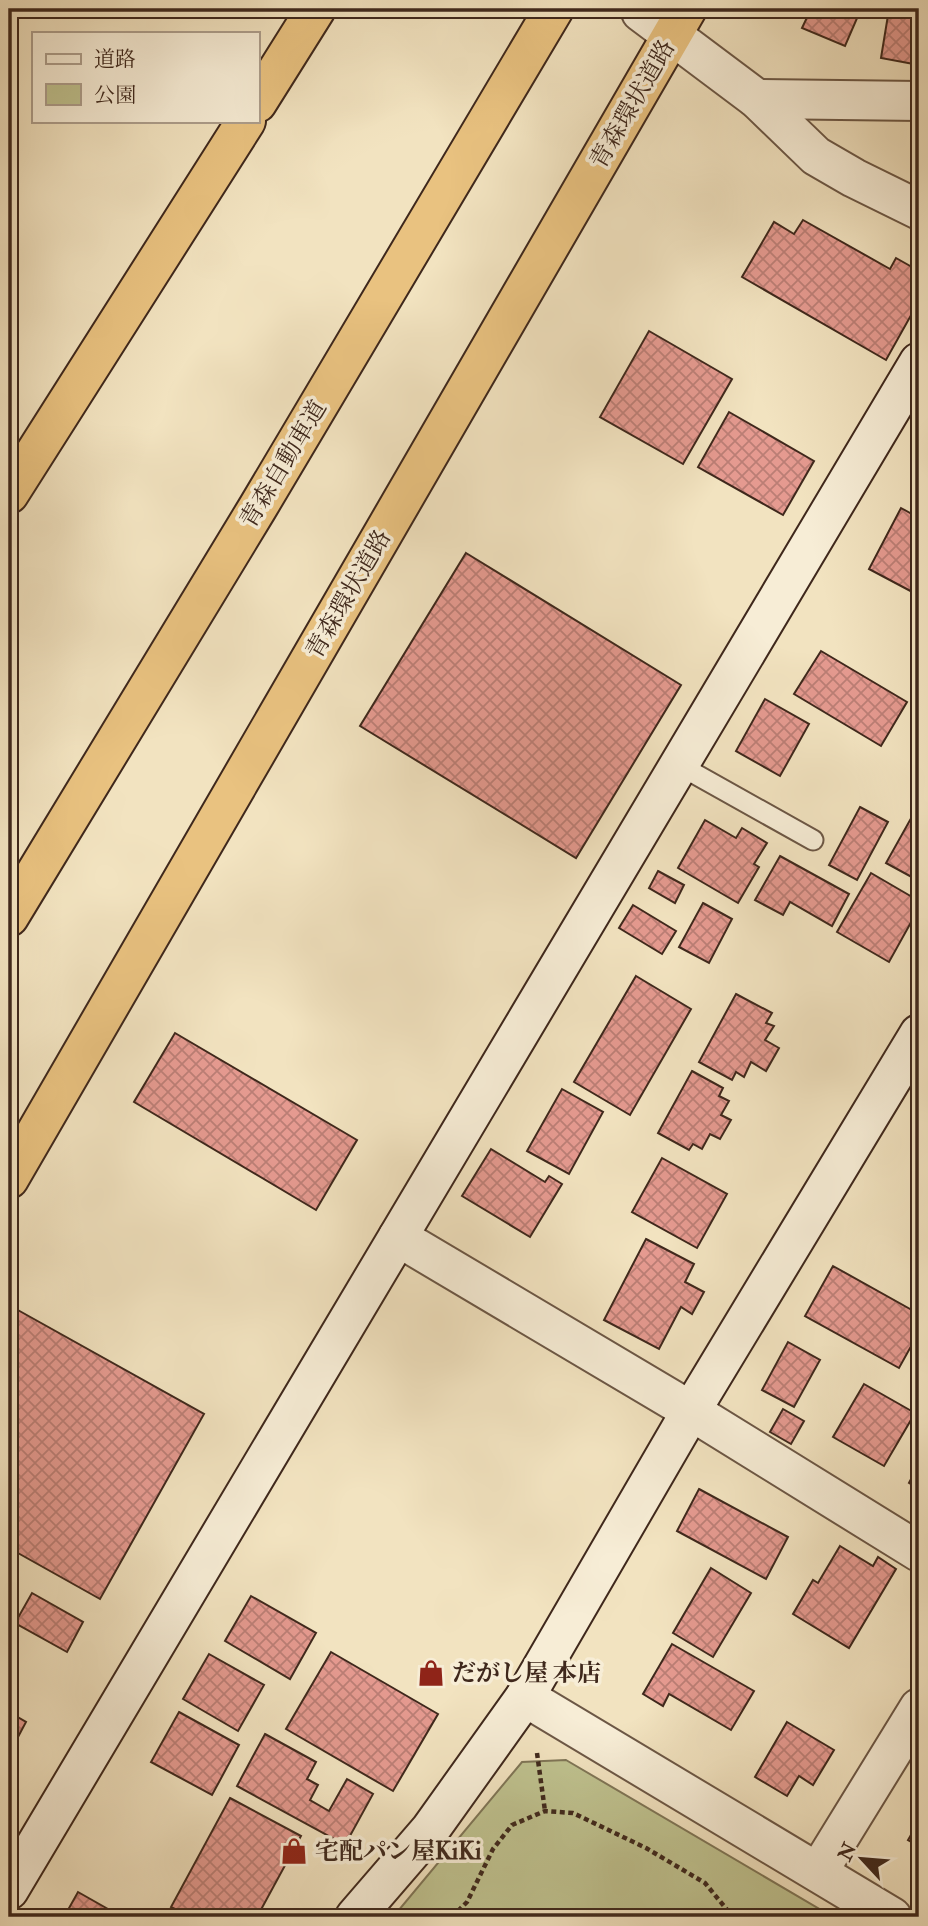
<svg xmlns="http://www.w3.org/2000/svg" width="928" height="1926" font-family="'IM FELL Double Pica','Noto Serif JP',serif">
<defs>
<pattern id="building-cross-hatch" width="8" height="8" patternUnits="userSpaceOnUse" patternTransform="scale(1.75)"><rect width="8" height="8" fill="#e59a90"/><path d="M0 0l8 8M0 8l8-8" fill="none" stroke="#bb7e75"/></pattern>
</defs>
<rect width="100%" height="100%" fill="#f2e3c0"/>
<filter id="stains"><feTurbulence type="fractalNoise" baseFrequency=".00286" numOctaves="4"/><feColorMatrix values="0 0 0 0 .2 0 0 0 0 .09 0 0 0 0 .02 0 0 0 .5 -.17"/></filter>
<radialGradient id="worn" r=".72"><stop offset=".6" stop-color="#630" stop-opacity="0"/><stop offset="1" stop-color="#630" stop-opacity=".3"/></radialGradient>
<!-- green -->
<path fill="#bfc28f" stroke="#7f7556" stroke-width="2" d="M 566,1760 L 833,1917 L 393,1917 L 522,1762 Z"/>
<!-- building -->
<g fill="url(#building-cross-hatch)" stroke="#3f281c" stroke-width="2">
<path d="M 811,9 L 861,9 L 845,46 L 802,28 Z"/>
<path d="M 889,9 L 919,11 L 919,65 L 881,58 Z"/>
<path d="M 803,220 L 890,269 L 896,258 L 919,271 L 919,301 L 886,360 L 742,277 L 774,222 L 794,234 Z"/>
<path d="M 649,331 L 732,379 L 683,464 L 600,417 Z"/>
<path d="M 729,412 L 814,461 L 783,515 L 698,467 Z"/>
<path d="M 901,508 L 919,518 L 918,595 L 869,569 Z"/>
<path d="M 466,553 L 681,685 L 576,858 L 360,726 Z"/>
<path d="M 821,651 L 907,702 L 881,746 L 794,694 Z"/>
<path d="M 765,699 L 809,724 L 780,776 L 736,751 Z"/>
<path d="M 919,804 L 919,881 L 886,863 Z"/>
<path d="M 860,807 L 888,822 L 857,880 L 829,865 Z"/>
<path d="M 705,820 L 736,838 L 742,828 L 767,843 L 754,864 L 759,867 L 738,903 L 678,868 Z"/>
<path d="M 780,856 L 849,894 L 832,926 L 790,902 L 783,915 L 755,900 Z"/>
<path d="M 658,871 L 684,885 L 675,903 L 649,888 Z"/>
<path d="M 871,873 L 919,901 L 919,908 L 889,962 L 837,932 Z"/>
<path d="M 703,903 L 732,919 L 709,963 L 679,947 Z"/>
<path d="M 633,905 L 676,931 L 662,954 L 619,928 Z"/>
<path d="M 636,976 L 691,1009 L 630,1115 L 574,1082 Z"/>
<path d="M 736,994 L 772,1013 L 766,1023 L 774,1026 L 765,1040 L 779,1048 L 766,1071 L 751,1062 L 744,1077 L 736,1072 L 732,1080 L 699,1062 Z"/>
<path d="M 175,1033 L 357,1140 L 316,1210 L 134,1102 Z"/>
<path d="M 692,1071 L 723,1088 L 719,1096 L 729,1101 L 721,1115 L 731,1120 L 720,1139 L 710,1134 L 702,1149 L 693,1144 L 689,1150 L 658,1133 Z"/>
<path d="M 562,1089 L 603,1112 L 569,1174 L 527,1151 Z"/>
<path d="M 491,1149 L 545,1182 L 549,1176 L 562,1184 L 530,1237 L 462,1196 Z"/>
<path d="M 662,1158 L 727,1194 L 697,1248 L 632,1212 Z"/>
<path d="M 646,1239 L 694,1264 L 685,1282 L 704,1292 L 692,1314 L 681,1307 L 659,1349 L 604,1320 Z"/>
<path d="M 833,1266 L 919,1314 L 919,1332 L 899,1368 L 805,1316 Z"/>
<path d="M 16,1309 L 204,1414 L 100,1599 L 9,1548 L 9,1322 Z"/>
<path d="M 788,1342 L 820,1360 L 794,1407 L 762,1390 Z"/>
<path d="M 864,1384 L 915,1413 L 884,1466 L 833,1437 Z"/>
<path d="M 783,1409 L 804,1421 L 791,1444 L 770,1432 Z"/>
<path d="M 919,1464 L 919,1489 L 909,1483 Z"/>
<path d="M 699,1489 L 788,1537 L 766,1579 L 677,1531 Z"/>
<path d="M 840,1546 L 873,1566 L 878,1557 L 896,1569 L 849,1648 L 793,1614 L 813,1580 L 818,1583 Z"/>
<path d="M 711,1568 L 751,1593 L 713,1657 L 673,1633 Z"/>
<path d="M 32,1593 L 83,1622 L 67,1652 L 15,1623 Z"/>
<path d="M 251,1596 L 316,1633 L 290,1679 L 225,1641 Z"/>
<path d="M 672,1644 L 754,1691 L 731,1730 L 669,1694 L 663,1706 L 643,1694 Z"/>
<path d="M 331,1652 L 438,1714 L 393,1791 L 286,1729 Z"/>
<path d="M 209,1654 L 264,1685 L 238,1731 L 183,1699 Z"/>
<path d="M 9,1712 L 26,1722 L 9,1754 Z"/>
<path d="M 179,1712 L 239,1745 L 212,1795 L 151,1762 Z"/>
<path d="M 787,1722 L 834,1750 L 813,1785 L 799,1776 L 787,1796 L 755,1777 Z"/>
<path d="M 265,1734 L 316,1762 L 307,1779 L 318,1785 L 310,1800 L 329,1811 L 347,1779 L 373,1794 L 345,1845 L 237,1786 Z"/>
<path d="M 230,1798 L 301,1836 L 257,1917 L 190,1917 L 171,1907 Z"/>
<path d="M 919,1821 L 919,1846 L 908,1840 Z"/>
<path d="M 78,1892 L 122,1917 L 64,1917 Z"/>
</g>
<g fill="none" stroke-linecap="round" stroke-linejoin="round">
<defs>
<path id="lane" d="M 679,765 L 813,840"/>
<g id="street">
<path d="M 641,12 L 757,99 L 816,156 L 854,178 L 919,210"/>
<path d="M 757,99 L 919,101"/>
<path d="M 398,1237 L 691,1411 L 919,1552"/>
<path d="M 525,1697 L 892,1917"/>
<path d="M 818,1872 L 919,1708"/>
</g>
<g id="secondary">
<path d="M 9,1890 L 919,362"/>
<path d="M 355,1917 L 430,1830 L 525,1697 L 691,1411 L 919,1034"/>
</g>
<g id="highway">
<path d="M 257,103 L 316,9"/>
<path d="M 9,494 L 246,121"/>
<path d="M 9,917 L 258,507 L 554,9"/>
<path d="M 9,1179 L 687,9"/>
</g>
</defs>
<!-- lane casing -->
<use href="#lane" stroke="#6c5745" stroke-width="23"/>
<!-- street casing -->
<use href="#street" stroke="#6c5745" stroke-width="42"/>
<!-- secondary casing -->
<use href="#secondary" stroke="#3f281c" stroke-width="42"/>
<!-- highway casing -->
<use href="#highway" stroke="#3f281c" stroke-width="42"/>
<!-- path -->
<g stroke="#3f281c" stroke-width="4.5" stroke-dasharray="5 3.5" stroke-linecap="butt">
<path d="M 537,1753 L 545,1811"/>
<path d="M 452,1917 L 467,1902 L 493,1849 L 512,1825 L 545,1811 L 573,1813 L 646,1848 L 705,1883 L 733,1917"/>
</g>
<!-- lane -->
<use href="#lane" stroke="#f7edd6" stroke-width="19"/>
<!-- street -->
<use href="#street" stroke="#f7edd6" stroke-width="38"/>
<!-- secondary -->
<use href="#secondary" stroke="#f7edd6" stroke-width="38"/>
<!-- highway -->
<use href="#highway" stroke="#e9c280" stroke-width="38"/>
</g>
<!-- icons -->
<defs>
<symbol id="shop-bare" viewBox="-9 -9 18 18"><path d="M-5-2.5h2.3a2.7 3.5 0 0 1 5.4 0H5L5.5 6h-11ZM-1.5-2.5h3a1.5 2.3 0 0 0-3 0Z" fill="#8f2418" stroke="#f7edd6" stroke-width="2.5" paint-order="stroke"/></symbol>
</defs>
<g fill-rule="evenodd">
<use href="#shop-bare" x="412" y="1654" width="38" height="38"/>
<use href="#shop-bare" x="275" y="1832" width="38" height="38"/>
</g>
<g text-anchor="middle" stroke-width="7" stroke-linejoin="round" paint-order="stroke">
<!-- street labels -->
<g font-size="24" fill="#3f281c" stroke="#f7edd6">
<text transform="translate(632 104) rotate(-60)" y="8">青森環状道路</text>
<text transform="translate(283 464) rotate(-59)" y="8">青森自動車道</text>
<text transform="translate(348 594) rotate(-60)" y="8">青森環状道路</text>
</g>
<!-- poi labels -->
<g font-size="24" font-weight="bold" fill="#3f281c" stroke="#f7edd6" text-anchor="start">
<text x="452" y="1681">だがし屋 本店</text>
<text x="315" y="1859">宅配パン屋KiKi</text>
</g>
</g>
<!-- margin -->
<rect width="928" height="1926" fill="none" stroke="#f2e3c0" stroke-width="35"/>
<rect x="10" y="10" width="907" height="1905" fill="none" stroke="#3f281c" stroke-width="3.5"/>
<rect x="18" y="18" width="893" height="1891" fill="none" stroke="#3f281c" stroke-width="2"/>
<!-- legend -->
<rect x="32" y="32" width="228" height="91" fill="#f7edd6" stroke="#ad9e8c" stroke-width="2"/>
<rect x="46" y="54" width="35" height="10" fill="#f7edd6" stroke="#ad9e8c" stroke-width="2"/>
<text x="94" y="66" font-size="21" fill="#3f281c">道路</text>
<rect x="46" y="84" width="35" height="21" fill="#bfc28f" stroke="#ad9e8c" stroke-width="2"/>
<text x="94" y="102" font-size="21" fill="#3f281c">公園</text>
<!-- north arrow -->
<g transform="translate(862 1859) rotate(296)" stroke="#f7edd6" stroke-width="5" paint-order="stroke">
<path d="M0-5L12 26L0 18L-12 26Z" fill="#3f281c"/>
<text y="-10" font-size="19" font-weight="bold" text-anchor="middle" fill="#3f281c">N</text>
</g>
<rect width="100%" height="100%" filter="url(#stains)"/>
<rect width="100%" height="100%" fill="url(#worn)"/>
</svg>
